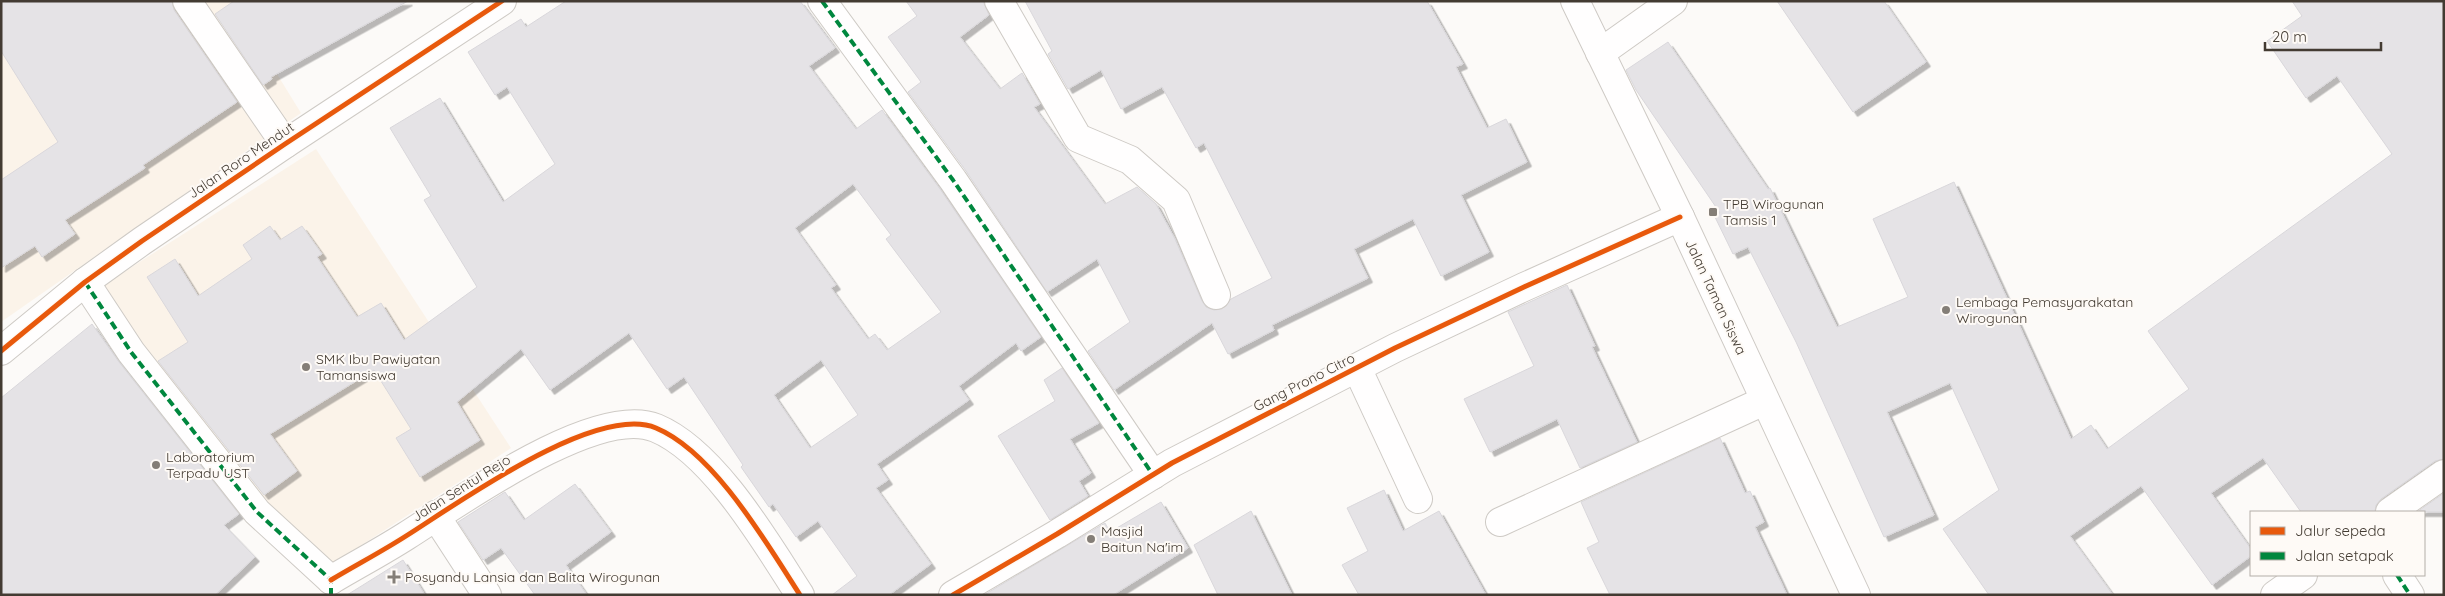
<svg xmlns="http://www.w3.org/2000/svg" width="2445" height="596" font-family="Quicksand,sans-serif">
<defs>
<filter id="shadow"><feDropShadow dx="4.5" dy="4.5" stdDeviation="0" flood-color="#0004"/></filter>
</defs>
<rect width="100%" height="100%" fill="#fcfaf8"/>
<!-- built -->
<g fill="#fbf3e9">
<path d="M 1,1 L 232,1 L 301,113 L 1,322 Z"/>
<path d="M 316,149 L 511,448 L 331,565 L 267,515 L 99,288 Z"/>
</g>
<!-- building -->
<g fill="#e5e3e6" stroke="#d9d7db" fill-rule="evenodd" filter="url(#shadow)">
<path d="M 1,1 L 172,1 L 174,10 L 237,102 L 143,165 L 145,168 L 65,220 L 75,234 L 42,257 L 35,246 L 1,268 L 1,180 L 58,142 L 1,51 Z"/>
<path d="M 234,1 L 408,1 L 271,77 L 272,79 L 263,85 L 215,14 Z"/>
<path d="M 566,1 L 800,1 L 835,48 L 809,66 L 856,129 L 882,110 L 940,189 L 1041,337 L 1021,351 L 1016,343 L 959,386 L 969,400 L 877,464 L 888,480 L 876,488 L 931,564 L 889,595 L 832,595 L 857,576 L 818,521 L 796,537 L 773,504 L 769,507 L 741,467 L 743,465 L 684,377 L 667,389 L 629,333 L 550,390 L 521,349 L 457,402 L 480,440 L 420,477 L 396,438 L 411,429 L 374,370 L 270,434 L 297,471 L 264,495 L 158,361 L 188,342 L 147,277 L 175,259 L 198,296 L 252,259 L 243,245 L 270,226 L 280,240 L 302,226 L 322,254 L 317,257 L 357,317 L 381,303 L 404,340 L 477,287 L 424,200 L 431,196 L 390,128 L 440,98 L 503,202 L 555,164 L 507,87 L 495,95 L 468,52 L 521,19 L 526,27 ZM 853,184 L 891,235 L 886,239 L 941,312 L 887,350 L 875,334 L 868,339 L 831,288 L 836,285 L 795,228 ZM 821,360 L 858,415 L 810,448 L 774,395 Z"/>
<path d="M 906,1 L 983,1 L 989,15 L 960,37 L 1000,89 L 1022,73 L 1040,104 L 1034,107 L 1105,204 L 1137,187 L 1156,204 L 1175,239 L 1202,301 L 1206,307 L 1214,310 L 1222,309 L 1231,299 L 1272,278 L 1204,143 L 1196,148 L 1162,87 L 1121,109 L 1101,70 L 1068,89 L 1048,54 L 1052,51 L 1025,1 L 1427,1 L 1463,64 L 1456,67 L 1487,128 L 1506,119 L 1527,162 L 1461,195 L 1489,252 L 1441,276 L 1413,219 L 1354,249 L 1368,278 L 1272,325 L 1274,330 L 1228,354 L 1212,323 L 1114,390 L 1088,351 L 1130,322 L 1097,259 L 1047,292 L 966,171 L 908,92 L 921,82 L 888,37 L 917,16 Z"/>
<path d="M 1777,1 L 1884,1 L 1926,62 L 1853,112 Z"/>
<path d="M 2292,1 L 2444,1 L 2444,459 L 2435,461 L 2381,499 L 2376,505 L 2375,512 L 2301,512 L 2263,458 L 2211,493 L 2251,549 L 2251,556 L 2212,585 L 2141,486 L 2070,536 L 2113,595 L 1989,595 L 1943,529 L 1999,490 L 1950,383 L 1887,412 L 1934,515 L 1884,537 L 1796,342 L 1748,247 L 1733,254 L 1714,215 L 1720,213 L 1636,90 L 1626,70 L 1668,42 L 1768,189 L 1770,188 L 1837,327 L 1908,297 L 1873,219 L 1954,182 L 2071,439 L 2091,425 L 2107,449 L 2189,389 L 2148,331 L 2392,154 L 2337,76 L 2306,98 L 2267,41 L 2302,16 Z"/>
<path d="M 1567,285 L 1595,346 L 1592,347 L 1637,442 L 1580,468 L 1557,419 L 1490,452 L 1464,399 L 1534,366 L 1508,312 Z"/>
<path d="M 92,324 L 119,362 L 239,514 L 224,525 L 255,557 L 215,595 L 1,595 L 1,398 Z"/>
<path d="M 1062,368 L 1099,423 L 1070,439 L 1091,473 L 1079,481 L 1088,496 L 1050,520 L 998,436 L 1055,401 L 1044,380 Z"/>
<path d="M 1720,438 L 1745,493 L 1750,491 L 1764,522 L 1755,527 L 1787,595 L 1610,595 L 1587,548 L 1599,542 L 1581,502 Z"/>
<path d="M 575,484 L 611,532 L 566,565 L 587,595 L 535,595 L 501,548 L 483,560 L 458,522 L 505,492 L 524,520 Z"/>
<path d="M 1384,490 L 1403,531 L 1439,511 L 1486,595 L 1359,595 L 1342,565 L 1368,551 L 1347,508 Z"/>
<path d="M 2444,493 L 2444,512 L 2417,512 Z"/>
<path d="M 1161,502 L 1188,548 L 1113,595 L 984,595 L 1105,523 L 1110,532 Z"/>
<path d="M 1251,511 L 1292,595 L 1218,595 L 1194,545 Z"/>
<path d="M 403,560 L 425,595 L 347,595 Z"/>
</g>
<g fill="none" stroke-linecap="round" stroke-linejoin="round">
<defs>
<g id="street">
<path d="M 187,1 L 285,144"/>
<path d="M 822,1 L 953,180 L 1153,475"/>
<path d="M 999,1 L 1078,138 L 1130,160 L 1176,200 L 1216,295"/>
<path d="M 1600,53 L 1673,1"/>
<path d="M 85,282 L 131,352 L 257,512 L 331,580"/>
<path d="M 1,351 L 85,282 L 142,241 L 285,144 L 502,1"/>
<path d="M 1357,368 L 1418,499"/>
<path d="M 2390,512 L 2444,474"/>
<path d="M 435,515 L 487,595"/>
<path d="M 1500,522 L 1764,401"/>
<path d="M 2397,575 L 2410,595"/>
<path d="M 331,580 C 356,565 381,552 406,536 C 457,504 596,403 656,428 C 714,452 767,544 800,595"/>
<path d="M 953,595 L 1057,534 L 1172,463 L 1395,348 L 1524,287 L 1680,217"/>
<path d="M 2275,595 L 2303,575"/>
</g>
<path id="secondary" d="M 1575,1 L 1680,217 L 1856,595"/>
</defs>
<!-- street casing -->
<use href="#street" stroke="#cecac5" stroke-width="30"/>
<!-- secondary casing -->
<use href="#secondary" stroke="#cecac5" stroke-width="30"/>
<!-- street -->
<use href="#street" stroke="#fffefe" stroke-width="28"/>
<!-- secondary -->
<use href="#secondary" stroke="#fffefe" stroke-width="28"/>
<!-- quiet -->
<g stroke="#00873e" stroke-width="4" stroke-dasharray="8 4" stroke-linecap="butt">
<path d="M 822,1 L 953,180 L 1153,475"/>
<path d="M 85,282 L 131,352 L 257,512 L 331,580 L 331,595"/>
<path d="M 2397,575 L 2410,595"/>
</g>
<defs>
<g id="cycleway">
<path d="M 1,351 L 85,282 L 142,241 L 285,144 L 502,1"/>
<path d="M 331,580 C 356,565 381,552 406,536 C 457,504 596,403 656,428 C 714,452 767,544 800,595"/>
<path d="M 953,595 L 1057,534 L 1172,463 L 1395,348 L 1524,287 L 1680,217"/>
</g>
</defs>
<!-- cycleway casing -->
<use href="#cycleway" stroke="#fefaf6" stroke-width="8"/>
<!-- cycleway -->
<use href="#cycleway" stroke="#e8590c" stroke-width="5"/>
</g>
<!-- markers -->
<g fill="#847e77" stroke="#fefaf6" stroke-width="2">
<rect x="1708" y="207" width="10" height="10" rx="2.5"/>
<circle cx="1946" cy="310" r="5"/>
<circle cx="306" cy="367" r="5"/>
<circle cx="156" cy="465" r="5"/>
<circle cx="1091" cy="539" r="5"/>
<path d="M391.5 569.5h5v5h5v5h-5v5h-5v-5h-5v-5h5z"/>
</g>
<g text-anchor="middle" stroke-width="4" stroke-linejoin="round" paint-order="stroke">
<!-- street labels -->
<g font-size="14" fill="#433b32" stroke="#fefaf6">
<text transform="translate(241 160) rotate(-34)" y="5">Jalan Roro Mendut</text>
<text transform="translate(1716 297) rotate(65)" y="5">Jalan Taman Siswa</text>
<text transform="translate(1304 382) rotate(-27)" y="5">Gang Prono Citro</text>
<text transform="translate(461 488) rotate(-32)" y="5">Jalan Sentul Rejo</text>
</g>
<!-- poi labels -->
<g font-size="14" fill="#433b32" stroke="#fefaf6" text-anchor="start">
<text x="1723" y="209">TPB Wirogunan<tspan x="1723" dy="16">Tamsis 1</tspan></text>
<text x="1956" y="307">Lembaga Pemasyarakatan<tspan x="1956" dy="16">Wirogunan</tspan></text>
<text x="316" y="364">SMK Ibu Pawiyatan<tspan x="316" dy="16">Tamansiswa</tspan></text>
<text x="166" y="462">Laboratorium<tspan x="166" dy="16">Terpadu UST</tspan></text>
<text x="1101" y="536">Masjid<tspan x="1101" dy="16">Baitun Na'im</tspan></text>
<text x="405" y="582">Posyandu Lansia dan Balita Wirogunan</text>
</g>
</g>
<!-- border -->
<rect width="2445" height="596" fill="none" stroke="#433b32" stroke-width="5"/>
<!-- legend -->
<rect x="2250" y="511" width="175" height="65" fill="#fefaf6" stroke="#b3aea8"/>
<rect x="2260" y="527" width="25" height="8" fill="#e8590c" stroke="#b3aea8"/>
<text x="2295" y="536" font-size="15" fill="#433b32">Jalur sepeda</text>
<rect x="2260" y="552" width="25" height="8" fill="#00873e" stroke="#b3aea8"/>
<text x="2295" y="561" font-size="15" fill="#433b32">Jalan setapak</text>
<!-- scale -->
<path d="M2265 42v8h116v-8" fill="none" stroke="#433b32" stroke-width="2.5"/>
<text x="2272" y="42" font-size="15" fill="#433b32" stroke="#fefaf6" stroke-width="4" paint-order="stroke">20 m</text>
</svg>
